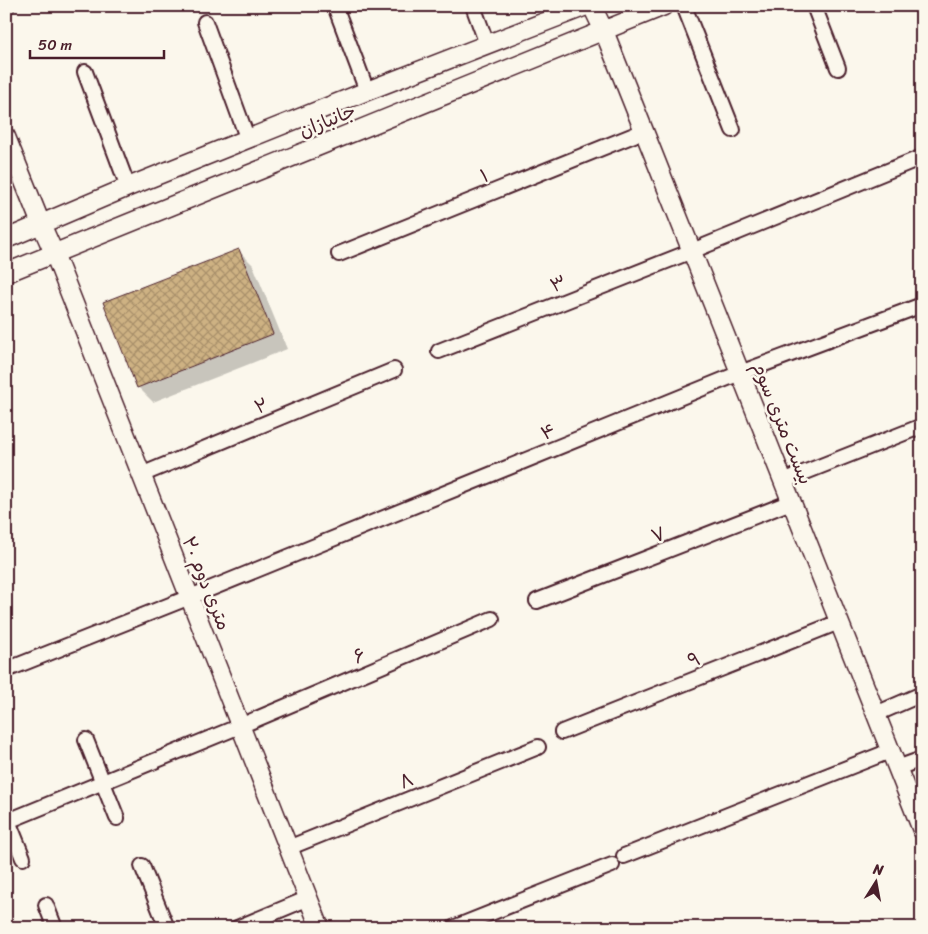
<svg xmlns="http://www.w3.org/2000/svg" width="928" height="934" font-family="Sriracha,'Playpen Sans Arabic',sans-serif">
<defs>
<pattern id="building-cross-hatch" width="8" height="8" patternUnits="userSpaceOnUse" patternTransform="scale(1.25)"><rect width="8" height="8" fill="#ceb283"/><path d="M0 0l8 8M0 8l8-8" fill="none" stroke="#a9906b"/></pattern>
</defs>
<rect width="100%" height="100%" fill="#fbf7ec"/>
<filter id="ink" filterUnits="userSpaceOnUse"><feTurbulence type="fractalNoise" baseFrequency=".02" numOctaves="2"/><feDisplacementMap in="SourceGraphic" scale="10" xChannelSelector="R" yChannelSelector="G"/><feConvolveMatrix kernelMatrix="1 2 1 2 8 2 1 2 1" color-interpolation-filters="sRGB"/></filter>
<g filter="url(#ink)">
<!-- shadow -->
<path fill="#0003" d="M 238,250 L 253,265 L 287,349 L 153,402 L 138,387 Z"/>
<!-- building -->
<path fill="url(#building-cross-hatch)" stroke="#4a1f2b" d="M 239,249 L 273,334 L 137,388 L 103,302 Z"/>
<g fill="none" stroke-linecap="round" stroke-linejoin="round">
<defs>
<g id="minor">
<path d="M 335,6 L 367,91"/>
<path d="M 473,6 L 487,44"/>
<path d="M 684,6 L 733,130"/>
<path d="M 814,6 L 838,68"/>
<path d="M 6,7 L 7,6"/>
<path d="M 205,22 L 248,140"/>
<path d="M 85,72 L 128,187"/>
<path d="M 339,254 L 644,131"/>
<path d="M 439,351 L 692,251 L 922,157"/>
<path d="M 141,475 L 394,370"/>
<path d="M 783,481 L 922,426"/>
<path d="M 537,601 L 791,502"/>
<path d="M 6,670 L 190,597 L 740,373 L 922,305"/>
<path d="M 876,714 L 922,694"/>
<path d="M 562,732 L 839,622"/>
<path d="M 86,740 L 117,818"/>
<path d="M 897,768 L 922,759"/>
<path d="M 6,816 L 23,858"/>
<path d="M 8,821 L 240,726 L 492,619"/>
<path d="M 288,848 L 538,747"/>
<path d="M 624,856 L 890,751"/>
<path d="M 142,866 L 167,928"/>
<path d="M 46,905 L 55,928"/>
<path d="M 237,928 L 309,898"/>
<path d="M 453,928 L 612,865"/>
</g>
<g id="tertiary">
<path d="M 592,6 L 604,31 L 644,131 L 922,830"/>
<path d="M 6,137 L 41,224 L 54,253 L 320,928"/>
<path d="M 6,239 L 128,187 L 367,91 L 586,6"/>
<path d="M 6,273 L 664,6"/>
</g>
</defs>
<!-- minor casing -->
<use href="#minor" stroke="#4a1f2b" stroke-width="18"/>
<!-- tertiary casing -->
<use href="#tertiary" stroke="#4a1f2b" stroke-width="21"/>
<!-- minor -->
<use href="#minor" stroke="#fbf7ec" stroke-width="14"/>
<!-- tertiary -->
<use href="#tertiary" stroke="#fbf7ec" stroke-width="18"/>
</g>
</g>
<g text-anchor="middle" stroke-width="5" stroke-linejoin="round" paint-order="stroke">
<!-- street labels -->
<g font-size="19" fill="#4a1f2b" stroke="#fbf7ec">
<text transform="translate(327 120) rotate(-22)" y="7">جانبازان</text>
<text transform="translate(484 175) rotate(-22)" y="7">۱</text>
<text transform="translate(558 283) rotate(-22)" y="7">۳</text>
<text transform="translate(261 405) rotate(-22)" y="7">۲</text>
<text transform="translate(783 423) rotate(68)" y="7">بیست متری سوم</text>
<text transform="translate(548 431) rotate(-22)" y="7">۴</text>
<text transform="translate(658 534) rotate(-21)" y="7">۷</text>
<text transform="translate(207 583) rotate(68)" y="7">۲۰ متری دوم</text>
<text transform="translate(359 655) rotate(-23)" y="7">۶</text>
<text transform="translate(694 659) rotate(-22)" y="7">۹</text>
<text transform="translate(406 780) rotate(-22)" y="7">۸</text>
</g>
</g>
<!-- margin -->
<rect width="928" height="934" fill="none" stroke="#fbf7ec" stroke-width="25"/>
<rect x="12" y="12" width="903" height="909" fill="none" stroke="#4a1f2b" stroke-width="2" filter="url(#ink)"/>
<!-- north arrow -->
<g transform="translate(876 882) rotate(11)" stroke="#fbf7ec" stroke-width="4" paint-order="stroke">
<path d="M0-4L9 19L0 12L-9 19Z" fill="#4a1f2b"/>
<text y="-8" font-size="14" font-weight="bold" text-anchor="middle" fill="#4a1f2b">N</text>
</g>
<!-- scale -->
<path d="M30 50v8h134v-8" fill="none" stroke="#4a1f2b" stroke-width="2.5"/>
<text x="38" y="50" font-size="15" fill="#4a1f2b" stroke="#fbf7ec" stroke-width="4" paint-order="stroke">50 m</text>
</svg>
